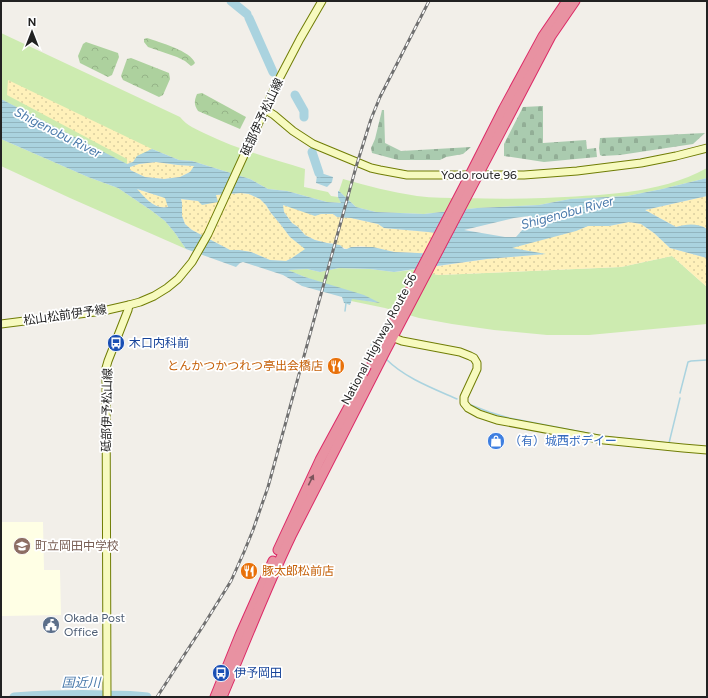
<svg xmlns="http://www.w3.org/2000/svg" width="708" height="698" font-family="Figtree,'Noto Sans JP',sans-serif">
<defs>
<pattern id="forest-crowns" width="20" height="18" patternUnits="userSpaceOnUse"><rect width="20" height="18" fill="#add19e"/><path d="M2 6a3 3 0 1 1 6 0M12 15a3 3 0 1 1 6 0" fill="none" stroke="#95b388"/></pattern>
<pattern id="sand-dots" width="8" height="8" patternUnits="userSpaceOnUse"><rect width="8" height="8" fill="#fff1ba"/><path d="M2 2h.1M6 6h.1" fill="none" stroke="#dacea0" stroke-width="1.8" stroke-linecap="round"/></pattern>
<pattern id="cemetery-stones" width="16" height="16" patternUnits="userSpaceOnUse"><rect width="16" height="16" fill="#aacbaf"/><path d="M2 7V4a2 2 0 0 1 4 0v3zM10 15v-3a2 2 0 0 1 4 0v3z" fill="#92ae96"/></pattern>
<pattern id="water-rules" width="6" height="5" patternUnits="userSpaceOnUse"><rect width="6" height="5" fill="#aad3df"/><path d="M0 2.5h6" fill="none" stroke="#92b5bf"/></pattern>
</defs>
<rect width="100%" height="100%" fill="#f2efe9"/>
<!-- education -->
<path fill="#ffffe5" d="M 1,522 L 43,522 L 44,570 L 60,570 L 61,615 L 1,616 Z"/>
<!-- grass -->
<g fill="#cdebb0">
<path d="M 1,33 L 180,117 C 187,126 196,129 206,134 C 237,149 272,159 305,169 L 304,187 L 328,192 L 331,196 L 338,197 L 342,203 L 327,202 L 287,191 L 268,189 L 250,179 L 192,161 L 179,160 L 152,149 L 127,164 L 94,149 L 1,99 Z"/>
<path d="M 1,139 L 88,177 L 118,188 L 152,211 L 165,221 L 175,233 L 186,249 L 70,198 L 1,166 Z"/>
<path d="M 707,168 L 707,178 L 662,189 L 627,196 L 570,199 L 539,205 L 477,208 L 424,214 L 376,212 L 356,207 L 339,191 L 343,179 C 367,186 392,192 417,196 C 433,198 449,198 465,198 C 492,199 518,199 544,198 C 599,195 658,195 707,168 Z"/>
<path d="M 672,256 L 707,287 L 707,324 L 589,335 L 547,335 L 494,330 L 452,324 L 419,318 L 385,308 L 351,301 L 352,298 L 378,303 L 305,277 L 287,270 L 307,269 L 320,272 L 339,268 L 370,269 L 394,272 L 412,270 L 439,275 L 621,267 Z"/>
</g>
<!-- forest -->
<g fill="url(#forest-crowns)">
<path d="M 147,38 C 159,42 191,51 195,63 L 193,65 L 191,66 L 185,61 L 177,57 L 148,47 L 144,42 L 144,39 Z"/>
<path d="M 86,42 L 118,53 L 119,57 L 112,75 L 108,77 L 80,63 L 78,56 L 83,44 Z"/>
<path d="M 131,58 L 169,73 L 170,79 L 163,95 L 159,97 L 123,80 L 121,76 L 127,59 Z"/>
<path d="M 202,93 L 246,117 L 240,129 L 198,111 C 194,105 194,101 197,94 Z"/>
</g>
<!-- sand -->
<g fill="url(#sand-dots)">
<path d="M 8,80 L 152,149 L 137,156 L 133,162 L 127,164 L 127,159 L 7,95 Z"/>
<path d="M 156,162 L 178,165 L 195,166 L 190,172 L 180,177 L 164,179 L 145,177 L 130,170 L 130,167 L 139,164 Z"/>
<path d="M 136,189 L 166,198 L 168,207 C 154,210 145,197 136,189 Z"/>
<path d="M 241,193 L 249,194 L 260,199 L 266,205 L 271,213 L 281,225 L 290,237 L 306,249 L 292,258 L 286,261 L 270,260 L 251,252 L 239,250 L 230,250 L 192,230 L 185,224 L 182,216 L 182,203 L 181,199 L 198,201 L 216,195 Z"/>
<path d="M 707,196 L 707,229 C 698,224 686,224 676,227 L 645,210 Z"/>
<path d="M 282,205 L 321,214 L 333,214 L 337,217 L 351,218 L 378,224 L 384,228 L 451,234 L 440,254 C 426,253 411,253 396,252 C 382,251 361,242 347,249 L 332,243 L 327,243 L 315,240 L 305,235 L 298,227 L 292,223 L 284,212 Z"/>
<path d="M 629,222 L 641,224 L 654,233 L 670,248 L 707,258 L 707,287 L 672,256 L 621,267 L 439,275 L 412,270 L 487,259 L 544,254 L 511,248 L 575,231 L 588,226 L 609,226 Z"/>
</g>
<!-- cemetery -->
<g fill="url(#cemetery-stones)">
<path d="M 543,106 L 543,143 L 586,140 L 587,149 L 596,148 L 597,157 L 544,162 L 504,156 L 504,144 L 523,107 Z"/>
<path d="M 382,110 L 384,110 L 385,143 L 401,151 L 471,147 L 463,154 L 446,157 L 440,160 L 398,160 L 372,153 L 371,148 L 375,139 Z"/>
<path d="M 705,133 L 693,144 L 620,155 L 602,156 L 600,155 L 599,148 L 600,138 Z"/>
</g>
<!-- water -->
<g fill="url(#water-rules)" fill-rule="evenodd">
<path d="M 1,99 L 127,164 L 133,162 L 137,156 L 152,149 L 179,160 L 192,161 L 250,179 L 268,189 L 287,191 L 327,202 L 341,203 L 338,197 L 338,191 L 339,191 L 356,207 L 376,212 L 424,214 L 477,208 L 539,205 L 570,199 L 627,196 L 662,189 L 707,178 L 707,196 L 645,210 L 676,227 C 687,224 697,223 707,229 L 707,258 L 670,248 L 654,233 L 641,224 L 629,222 L 609,226 L 588,226 L 576,231 L 512,248 L 546,254 L 487,259 L 394,272 L 370,269 L 339,268 L 320,272 L 307,269 L 288,270 L 305,277 L 364,295 L 380,303 L 352,299 L 350,305 L 344,303 L 342,297 L 302,286 L 283,275 L 243,262 L 240,263 L 236,267 L 186,249 L 175,233 L 165,221 L 152,211 L 118,188 L 88,177 L 1,139 ZM 156,162 L 178,165 L 194,166 L 190,172 L 180,177 L 164,179 L 145,177 L 130,170 L 130,167 L 139,164 ZM 137,189 L 165,198 L 168,207 C 155,210 145,198 137,189 ZM 241,193 L 249,194 L 260,199 L 266,205 L 271,213 L 281,225 L 290,237 L 305,249 L 292,258 L 286,261 L 270,260 L 251,252 L 239,250 L 230,250 L 192,230 L 185,224 L 182,216 L 182,203 L 181,199 L 198,201 L 202,205 L 218,202 L 216,195 ZM 283,205 L 315,216 L 321,214 L 333,214 L 337,217 L 351,218 L 378,224 L 384,228 L 450,234 L 440,254 L 394,252 L 373,247 L 351,247 L 347,249 L 344,249 L 340,245 L 327,243 L 315,240 L 305,235 L 298,227 L 292,223 L 284,212 ZM 529,216 L 531,220 L 516,237 L 505,237 L 464,230 L 514,218 Z"/>
<path d="M 319,173 L 321,173 L 333,177 L 332,182 L 327,187 L 316,183 L 317,175 Z"/>
</g>
<g fill="none" stroke-linecap="round" stroke-linejoin="round">
<!-- stream -->
<g stroke="#aad3df" stroke-width="1.5">
<path d="M 345,311 L 346,303"/>
<path d="M 371,345 L 376,349"/>
<path d="M 386,359 C 405,378 432,388 457,399"/>
<path d="M 680,393 L 688,362 L 691,361 L 707,360"/>
<path d="M 471,405 L 489,412 L 509,418 L 608,437 L 669,443 L 680,398"/>
</g>
<!-- river -->
<g stroke="#aad3df" stroke-width="9">
<path d="M 231,1 L 247,14"/>
<path d="M 249,18 L 273,72"/>
<path d="M 295,95 L 304,111 L 304,117"/>
<path d="M 312,152 L 319,173"/>
<path d="M 14,697 C 45,695 76,694 107,695 C 120,695 133,695 147,697"/>
</g>
<defs>
<g id="secondary">
<path d="M 266,110 L 274,115 L 293,131 L 313,144 L 371,168 L 380,170 L 407,175 L 524,175 L 577,171 L 641,163 L 676,156 L 707,148"/>
<path d="M 1,324 L 103,311 L 129,305 L 140,302 L 154,296 L 167,288 L 178,279 L 192,262 L 208,234 L 278,81 L 300,39 L 322,1"/>
<path d="M 389,336 L 402,341 L 460,352 L 470,356 L 474,358 L 477,363 L 477,369 L 464,397 L 464,403 L 468,408 L 479,414 L 497,420 L 604,440 L 683,448 L 707,450"/>
<path d="M 107,697 L 106,368 L 108,361 L 128,310 L 129,305"/>
</g>
<g id="highway">
<path d="M 372,364 L 470,175 L 504,108 L 543,36 L 567,1"/>
<path d="M 278,550 L 320,460 L 364,379"/>
<path d="M 215,697 L 240,635 L 273,561"/>
<path d="M 222,697 C 245,643 266,588 291,536 L 386,350 L 551,36 L 575,1"/>
</g>
</defs>
<!-- secondary casing -->
<use href="#secondary" stroke="#707d05" stroke-width="9"/>
<!-- highway casing -->
<use href="#highway" stroke="#dc2a67" stroke-width="11"/>
<!-- secondary -->
<use href="#secondary" stroke="#f7fabf" stroke-width="7"/>
<!-- highway -->
<use href="#highway" stroke="#e892a2" stroke-width="9"/>
<defs>
<path id="rail" d="M 157,697 L 203,626 L 231,581 L 244,552 L 253,530 L 268,487 L 356,167 L 371,119 L 380,97 L 429,1"/>
</defs>
<!-- rail casing -->
<use href="#rail" stroke="#707070" stroke-width="3"/>
<!-- rail -->
<use href="#rail" stroke="#fff" stroke-width="1.5" stroke-dasharray="4.5" stroke-linecap="butt"/>
</g>
<!-- one-way arrows -->
<defs><path id="oneway-solid" d="M-6-.8H1V-3.2L6.5 0L1 3.2V.8H-6Z"/></defs>
<use fill="#7b545c" href="#oneway-solid" transform="translate(311 480) rotate(-64)"/>
<!-- icons -->
<defs>
<symbol id="bus-disc" viewBox="-11 -11 22 22"><circle r="9.5" fill="#1a4fb4" stroke="#fff"/><path d="M-5-6H5V4H4V6H2V4H-2V6H-4V4H-5ZM-3.5-4V0h7V-4ZM-3.5 1.2v1.5H-2V1.2ZM2 1.2v1.5H3.5V1.2Z" fill="#fff"/></symbol>
<symbol id="restaurant-disc" viewBox="-11 -11 22 22"><circle r="9.5" fill="#e8710a" stroke="#fff"/><path d="M-5-6h1v4h1v-4h1v4h1v-4h1v5L-1.5 .5V6h-2V.5L-5-1ZM5-6V6H3V1.5H1.5Q1.5-4 5-6Z" fill="#fff"/></symbol>
<symbol id="shop-disc" viewBox="-11 -11 22 22"><circle r="9.5" fill="#3f7fe0" stroke="#fff"/><path d="M-5-2.5h2.3a2.7 3.5 0 0 1 5.4 0H5L5.5 6h-11ZM-1.5-2.5h3a1.5 2.3 0 0 0-3 0Z" fill="#fff"/></symbol>
<symbol id="school-disc" viewBox="-11 -11 22 22"><circle r="9.5" fill="#8d6e63" stroke="#fff"/><path d="M0-5L7-2L0 1L-7-2ZM-4 1L0 2.5L4 1V4Q0 6-4 4Z" fill="#fff"/></symbol>
<symbol id="civic-disc" viewBox="-11 -11 22 22"><circle r="9.5" fill="#5c6f8a" stroke="#fff"/><path d="M-.6-6.5H3V-4.5H.6V-3L4-1V1h2V6H-6V1h2V-1L-.6-3ZM-1.2 2.5V6h2.4V2.5Z" fill="#fff"/></symbol>
</defs>
<g fill-rule="evenodd">
<use href="#bus-disc" x="106" y="333" width="20" height="20"/>
<use href="#restaurant-disc" x="326" y="356" width="20" height="20"/>
<use href="#shop-disc" x="486" y="431" width="20" height="20"/>
<use href="#school-disc" x="12" y="536" width="20" height="20"/>
<use href="#restaurant-disc" x="239" y="561" width="20" height="20"/>
<use href="#civic-disc" x="41" y="615" width="20" height="20"/>
<use href="#bus-disc" x="211" y="663" width="20" height="20"/>
</g>
<g text-anchor="middle" stroke-width="3.5" stroke-linejoin="round" paint-order="stroke">
<!-- street labels -->
<g font-size="12" fill="#222" stroke="#fff">
<text transform="translate(262 117) rotate(-65)" y="4">砥部伊予松山線</text>
<text x="479" y="179">Yodo route 96</text>
<text transform="translate(65 315) rotate(-8)" y="4">松山松前伊予線</text>
<text transform="translate(379 339) rotate(-62)" y="4">National Highway Route 56</text>
<text transform="translate(107 410) rotate(-89)" y="4">砥部伊予松山線</text>
</g>
<!-- transit labels -->
<g font-size="12" fill="#164399" stroke="#fff" text-anchor="start">
<text x="129" y="347">木口内科前</text>
<text x="234" y="677">伊予岡田</text>
</g>
<!-- food labels -->
<g font-size="12" fill="#c56008" stroke="#fff" text-anchor="end">
<text x="323" y="370">とんかつかつれつ亭出会橋店</text>
<text x="262" y="575" text-anchor="start">豚太郎松前店</text>
</g>
<!-- shop labels -->
<g font-size="12" fill="#366cbe" stroke="#fff" text-anchor="start">
<text x="509" y="445">（有）城西ボデイー</text>
</g>
<!-- education labels -->
<g font-size="12" fill="#785e54" stroke="#fff" text-anchor="start">
<text x="35" y="550">町立岡田中学校</text>
</g>
<!-- service labels -->
<g font-size="12" fill="#4e5e75" stroke="#fff" text-anchor="start">
<text x="64" y="622">Okada Post<tspan x="64" dy="14">Office</tspan></text>
</g>
<!-- water labels -->
<g font-size="13" font-style="italic" fill="#4a7aab" stroke="#fff">
<text transform="translate(58 132) rotate(27)" y="5">Shigenobu River</text>
<text transform="translate(567 212) rotate(-15)" y="5">Shigenobu River</text>
<text x="81" y="687">国近川</text>
</g>
</g>
<!-- border -->
<rect width="708" height="698" fill="none" stroke="#222222" stroke-width="4"/>
<!-- north arrow -->
<g transform="translate(32 32)" stroke="#ffffff" stroke-width="3" paint-order="stroke">
<path d="M0-3L7 15L0 10L-7 15Z" fill="#222222"/>
<text y="-6" font-size="11" font-weight="bold" text-anchor="middle" fill="#222222">N</text>
</g>
</svg>
